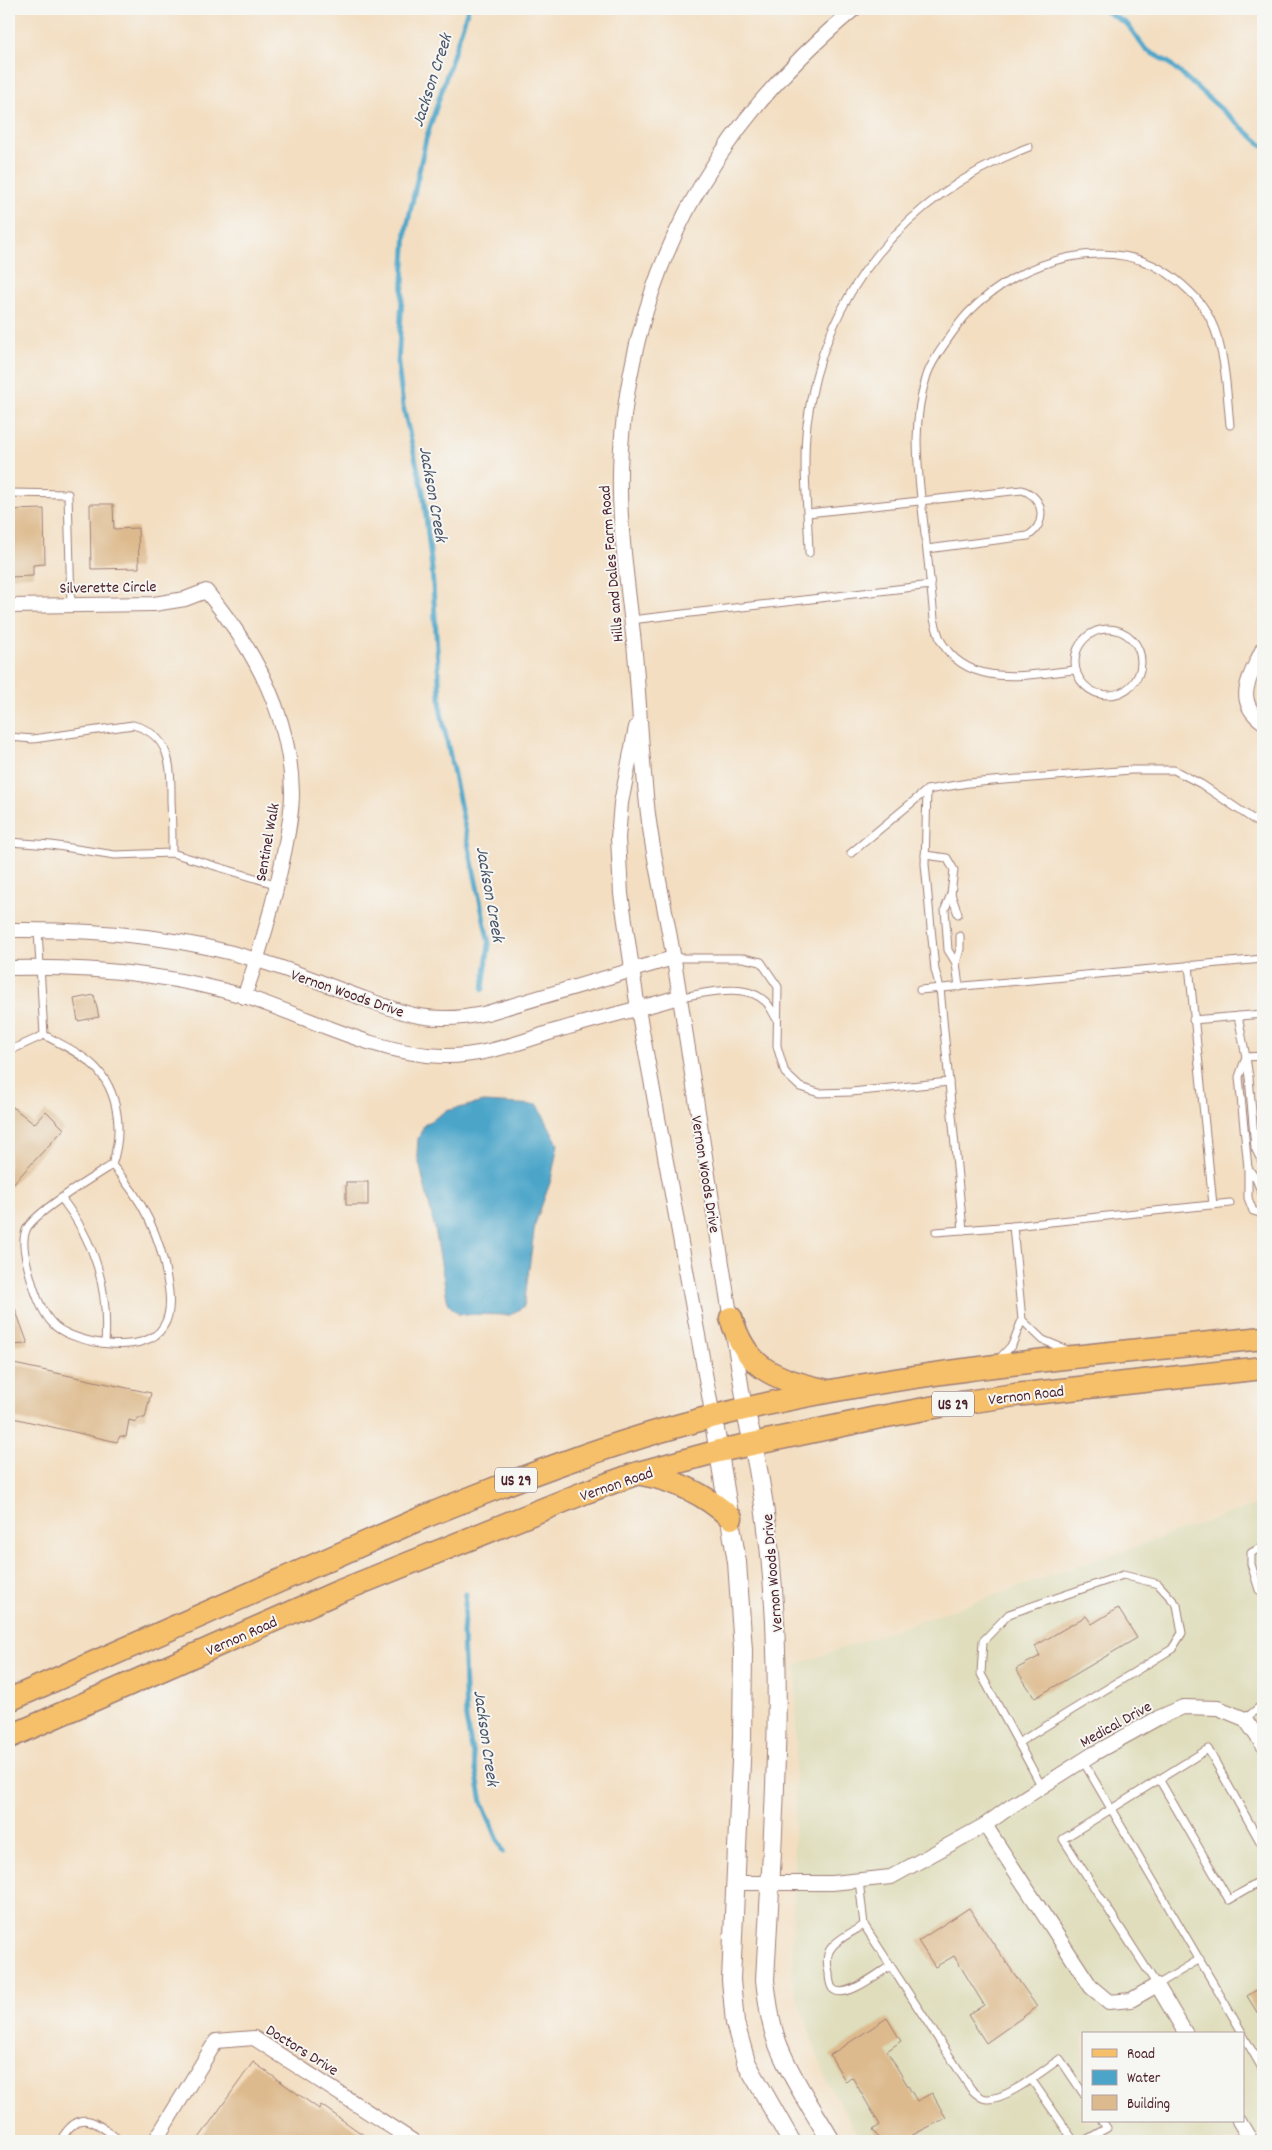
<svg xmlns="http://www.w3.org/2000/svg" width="1272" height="2150" font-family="Dekko,sans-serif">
<rect width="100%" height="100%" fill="#f6f6f2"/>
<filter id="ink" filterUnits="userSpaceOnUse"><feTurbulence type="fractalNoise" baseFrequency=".02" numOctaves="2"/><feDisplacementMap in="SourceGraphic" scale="10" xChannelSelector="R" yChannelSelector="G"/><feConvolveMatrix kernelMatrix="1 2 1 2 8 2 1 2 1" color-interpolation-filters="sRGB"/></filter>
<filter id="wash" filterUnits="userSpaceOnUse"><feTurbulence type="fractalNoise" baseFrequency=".0096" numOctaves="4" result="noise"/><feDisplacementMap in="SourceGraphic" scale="20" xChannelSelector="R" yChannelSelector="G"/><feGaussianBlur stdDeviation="1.12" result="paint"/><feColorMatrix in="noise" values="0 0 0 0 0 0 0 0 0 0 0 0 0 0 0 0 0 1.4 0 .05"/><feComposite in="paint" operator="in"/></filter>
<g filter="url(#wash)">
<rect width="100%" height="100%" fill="#f3dec1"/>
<!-- built -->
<path fill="#dfddbb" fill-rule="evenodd" d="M 1263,1502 L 1263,2141 L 861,2141 L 827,2082 L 792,1982 L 797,1664 ZM 1083,2034 L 1243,2034 L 1243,2121 L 1083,2121 Z"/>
<!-- water -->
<path fill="#4ca5c9" stroke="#4b627a" d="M 483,1102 L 538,1105 L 558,1144 L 551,1180 L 535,1224 L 524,1306 L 510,1315 L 458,1314 L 448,1304 L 435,1229 L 417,1154 L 418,1139 L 424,1125 L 446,1111 Z"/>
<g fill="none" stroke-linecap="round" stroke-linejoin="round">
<!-- stream -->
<g stroke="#4ca5c9" stroke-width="5">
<path d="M 468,9 L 426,139 L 406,231 L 398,365 L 403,406 L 423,491 L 432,569 L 441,712 L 489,944 L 483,989"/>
<path d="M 1102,9 L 1127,24 L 1146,50 L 1168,62 L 1263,146"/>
<path d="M 466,1594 L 463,1633 L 466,1719 L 482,1802 L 503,1852"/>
</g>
</g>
<g id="blocks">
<!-- building -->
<g fill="#ddba8d">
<path d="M 90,504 L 113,504 L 114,529 L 138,528 L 139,568 L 91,569 Z"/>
<path d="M 44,509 L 45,564 L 33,565 L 33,576 L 9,577 L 10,510 Z"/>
<path d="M 94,995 L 99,1017 L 78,1021 L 74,999 Z"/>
<path d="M 9,1104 L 34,1124 L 46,1111 L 64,1129 L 9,1188 Z"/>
<rect x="346" y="1182" width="22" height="23"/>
<path d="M 10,1295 L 28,1344 L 9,1345 L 9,1296 Z"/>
<path d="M 9,1363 L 151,1393 L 145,1418 L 138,1418 L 136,1422 L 129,1420 L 126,1437 L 120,1436 L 117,1442 L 9,1417 Z"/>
<path d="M 1118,1608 L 1137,1638 L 1035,1698 L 1016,1669 L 1040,1656 L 1035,1646 L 1086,1616 L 1092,1624 Z"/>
<path d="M 969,1908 L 1037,2007 L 986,2043 L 968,2015 L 984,2005 L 954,1956 L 935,1967 L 918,1941 Z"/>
<path d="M 1263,1986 L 1263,2022 L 1247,1996 Z"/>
<path d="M 887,2018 L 901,2041 L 887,2051 L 917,2101 L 932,2093 L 946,2118 L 901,2141 L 881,2141 L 873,2130 L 880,2125 L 852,2077 L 846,2082 L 830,2055 Z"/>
<path d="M 253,2062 L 319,2109 L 321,2105 L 372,2141 L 197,2141 Z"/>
</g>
</g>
</g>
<g filter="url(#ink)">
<use href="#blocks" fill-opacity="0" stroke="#9e7e76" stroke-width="1"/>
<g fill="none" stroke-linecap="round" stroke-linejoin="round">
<defs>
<g id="service">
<path d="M 9,493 L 68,494 L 71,605"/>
<path d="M 808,513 L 1022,490 C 1044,497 1048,523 1028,536 L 927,549"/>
<path d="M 809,553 C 808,511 802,466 807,424 C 823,292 906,195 1029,147"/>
<path d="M 631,620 L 931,585"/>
<circle cx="1108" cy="662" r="33"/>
<path d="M 1076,670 C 1029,674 969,690 941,641 C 938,635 936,626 934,619 C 931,585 927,551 923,517 C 918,467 911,424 927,375 C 931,363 939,352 946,342 C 953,332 960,321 969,312 C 1021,259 1115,229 1178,281 C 1187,289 1197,297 1204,308 C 1226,342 1226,386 1230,425"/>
<path d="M 9,737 L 33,739 L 133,725 C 172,735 171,768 171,801 C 172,819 172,836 172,853"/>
<path d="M 927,790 L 925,864 L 935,970 L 940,988 L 963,1230"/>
<path d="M 9,842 L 51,845 L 115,855 L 172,853 L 278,885"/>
<path d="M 851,853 L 927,790 L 968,783 L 1131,770 L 1174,770 L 1201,784 L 1263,826"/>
<path d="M 925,855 L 947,858 L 954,870 L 951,894 L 945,909 L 948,950 L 956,963 L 959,987"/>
<path d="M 951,894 L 958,914"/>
<path d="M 38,930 L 44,1035 C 61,1044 80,1053 94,1066 C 120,1092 123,1133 112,1165 C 93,1177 38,1210 27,1228 C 21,1239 25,1256 28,1268 C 33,1287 40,1312 55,1326 C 76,1344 146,1356 163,1327 C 172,1314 170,1294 167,1279 C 161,1235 142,1199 112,1165"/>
<path d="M 674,958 L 743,958 L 761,962 L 778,987 L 777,1046 L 785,1073 L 800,1087 L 819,1093 L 851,1092 L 949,1082"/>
<path d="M 956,963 L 960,949 L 960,936"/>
<path d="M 1189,965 L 1213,1205"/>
<path d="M 920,990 L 1263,959"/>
<path d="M 679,997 C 705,994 744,981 766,1002 C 770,1006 773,1013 776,1018"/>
<path d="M 1238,1016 L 1246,1057 L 1263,1056"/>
<path d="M 1193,1020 L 1263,1014"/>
<path d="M 9,1051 L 44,1035"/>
<path d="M 1246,1057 L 1239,1077 L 1248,1168 L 1256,1179 L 1263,1196"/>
<path d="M 1246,1058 L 1249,1077 L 1255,1148 L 1263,1164"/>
<path d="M 1248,1168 L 1248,1198 L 1253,1211 L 1263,1214"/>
<path d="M 62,1199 C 95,1242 109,1288 105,1343"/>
<path d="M 1013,1226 L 1022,1320"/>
<path d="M 936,1232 L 1013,1226 L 1230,1203"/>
<path d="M 999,1359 L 1012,1345 L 1022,1320 L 1043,1340 L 1067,1350"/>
<path d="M 1263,1546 L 1251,1553 L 1251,1564 L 1259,1590 L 1263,1592"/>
<path d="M 1245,1719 L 1263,1704"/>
<path d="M 1018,1743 L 1172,1649 L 1182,1633 L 1177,1605 L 1158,1584 L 1123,1575 L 1009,1614 L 983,1641 L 981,1674 L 1042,1787"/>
<path d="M 1083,1761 L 1243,2034"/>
<path d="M 1159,1779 L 1229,1900 L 1263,1880"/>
<path d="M 859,1880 L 864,1925 L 971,2089 C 975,2093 981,2099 987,2099 C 1007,2100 1043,2070 1060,2059 L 1083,2093"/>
<path d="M 864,1925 C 854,1931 839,1938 832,1947 C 826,1953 827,1965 829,1973 C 829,1977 830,1984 832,1988 C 843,2002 880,1972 890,1966"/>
<path d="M 1200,1959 L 1157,1985 L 1063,1839 L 1208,1749 L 1263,1847"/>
<path d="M 1243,2035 L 1263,2070"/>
<path d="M 1031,2079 L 1074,2141"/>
<path d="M 60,2141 C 81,2105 95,2123 121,2141"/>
<path d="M 1084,2141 L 1107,2128 L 1102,2121"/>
</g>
<g id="minor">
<path d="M 9,606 L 154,604 L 185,599 L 206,591 C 254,648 291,717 292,793 C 292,814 288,833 284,853 C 274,902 261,950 244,997"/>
<path d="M 1263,648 C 1251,676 1232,700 1263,722"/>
<path d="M 636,727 L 621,803 L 618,838 L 621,894 L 638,1009 L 713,1417"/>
<path d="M 9,930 C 90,929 180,936 257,960 C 294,971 329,986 365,999 C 383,1005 400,1013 419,1016 C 442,1020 465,1018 487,1013 L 673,958"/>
<path d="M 9,968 C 87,966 169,974 244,996 C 307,1016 375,1054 442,1056 C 482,1057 517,1043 555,1031 C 596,1019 638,1009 679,997"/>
<path d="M 745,1409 C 722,1259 697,1110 674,960 C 666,911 654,863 648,814 C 642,764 640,714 636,665 C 632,616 624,567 621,517 C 617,457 624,397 638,340 C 672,203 748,98 854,9"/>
<path d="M 985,1825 L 1091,1987 L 1109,2002 L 1131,2000 L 1157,1985 L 1186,2034"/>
<path d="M 735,1883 L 832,1883 L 891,1877 L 985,1825 L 1010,1807 L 1093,1754 L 1158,1718 L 1183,1707 L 1218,1708 L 1245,1719 L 1263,1745"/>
<path d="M 1239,2121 L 1251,2141"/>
<path d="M 155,2141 L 216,2041 L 254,2038 L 413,2141"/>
</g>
<g id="tertiary">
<path d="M 745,1409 C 793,1599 775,1787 765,1980 C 768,2005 771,2031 782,2054 C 795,2084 815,2113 831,2141"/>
<path d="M 713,1417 L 737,1562 L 743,1650 L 742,1739 L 731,1980 L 735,2023 L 746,2062 L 791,2141"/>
</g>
<g id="primary">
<path d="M 731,1318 C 747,1370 774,1378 823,1390"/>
<path d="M 641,1474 C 676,1480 705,1494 731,1518"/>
<path d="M 9,1700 L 424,1517 C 519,1478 615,1441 715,1416 C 895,1371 1079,1356 1263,1338"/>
<path d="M 9,1737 L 338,1592 L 586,1492 L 638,1473 L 719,1451 L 876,1418 L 946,1405 L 1015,1395 L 1263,1368"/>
</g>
</defs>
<!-- service casing -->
<use href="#service" stroke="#9e7e76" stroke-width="9"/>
<!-- minor casing -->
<use href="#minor" stroke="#9e7e76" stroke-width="16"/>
<!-- tertiary casing -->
<use href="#tertiary" stroke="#9e7e76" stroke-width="20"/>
<!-- primary casing -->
<use href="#primary" stroke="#9e7e76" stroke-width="25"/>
<!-- service -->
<use href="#service" stroke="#fff" stroke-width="7"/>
<!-- minor -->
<use href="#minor" stroke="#fff" stroke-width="14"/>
<!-- tertiary -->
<use href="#tertiary" stroke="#fff" stroke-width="18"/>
<!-- primary -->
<use href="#primary" stroke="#f6c06b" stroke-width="22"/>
</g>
</g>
<g text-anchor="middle" stroke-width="4" stroke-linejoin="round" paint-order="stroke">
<!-- shield labels -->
<g fill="#f6f6f2" stroke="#7e6067" stroke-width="1">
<rect x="932" y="1391.5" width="42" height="25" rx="4"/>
<rect x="495" y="1467.5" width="42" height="25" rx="4"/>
</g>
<g font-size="15" font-weight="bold" fill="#4a1f2b">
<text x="953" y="1409">US 29</text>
<text x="516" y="1485">US 29</text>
</g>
<!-- street labels -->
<g font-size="16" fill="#4a1f2b" stroke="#f6f6f2">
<text transform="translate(610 564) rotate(-95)" y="6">Hills and Dales Farm Road</text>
<text transform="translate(108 586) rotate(-1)" y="6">Silverette Circle</text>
<text transform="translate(266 842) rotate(-80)" y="6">Sentinel Walk</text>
<text transform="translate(348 992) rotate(19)" y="6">Vernon Woods Drive</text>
<text transform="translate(707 1174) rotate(81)" y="6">Vernon Woods Drive</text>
<text transform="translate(1026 1394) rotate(-7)" y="6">Vernon Road</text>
<text transform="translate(616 1483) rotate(-19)" y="6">Vernon Road</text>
<text transform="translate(771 1573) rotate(-95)" y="6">Vernon Woods Drive</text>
<text transform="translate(241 1635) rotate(-24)" y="6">Vernon Road</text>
<text transform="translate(1115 1723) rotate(-29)" y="6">Medical Drive</text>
<text transform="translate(303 2049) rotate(32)" y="6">Doctors Drive</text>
</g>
<!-- water labels -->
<g font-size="18" font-style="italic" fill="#4b556a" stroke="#f6f6f2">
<text transform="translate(431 80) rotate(-72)" y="6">Jackson Creek</text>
<text transform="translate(434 494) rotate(80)" y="6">Jackson Creek</text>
<text transform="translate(491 894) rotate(80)" y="6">Jackson Creek</text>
<text transform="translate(487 1738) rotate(82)" y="6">Jackson Creek</text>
</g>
</g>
<!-- margin -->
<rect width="1272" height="2150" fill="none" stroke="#f6f6f2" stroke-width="30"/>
<!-- legend -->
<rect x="1082" y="2032" width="162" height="90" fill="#f6f6f2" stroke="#b1a0a2"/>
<rect x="1092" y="2049" width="25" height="8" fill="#f6c06b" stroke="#b1a0a2"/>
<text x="1127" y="2058" font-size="15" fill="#4a1f2b">Road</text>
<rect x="1092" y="2070" width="25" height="15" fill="#4ca5c9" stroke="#b1a0a2"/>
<text x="1127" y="2082" font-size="15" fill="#4a1f2b">Water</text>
<rect x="1092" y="2095" width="25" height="15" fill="#ddba8d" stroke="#b1a0a2"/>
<text x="1127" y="2108" font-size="15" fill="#4a1f2b">Building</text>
</svg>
